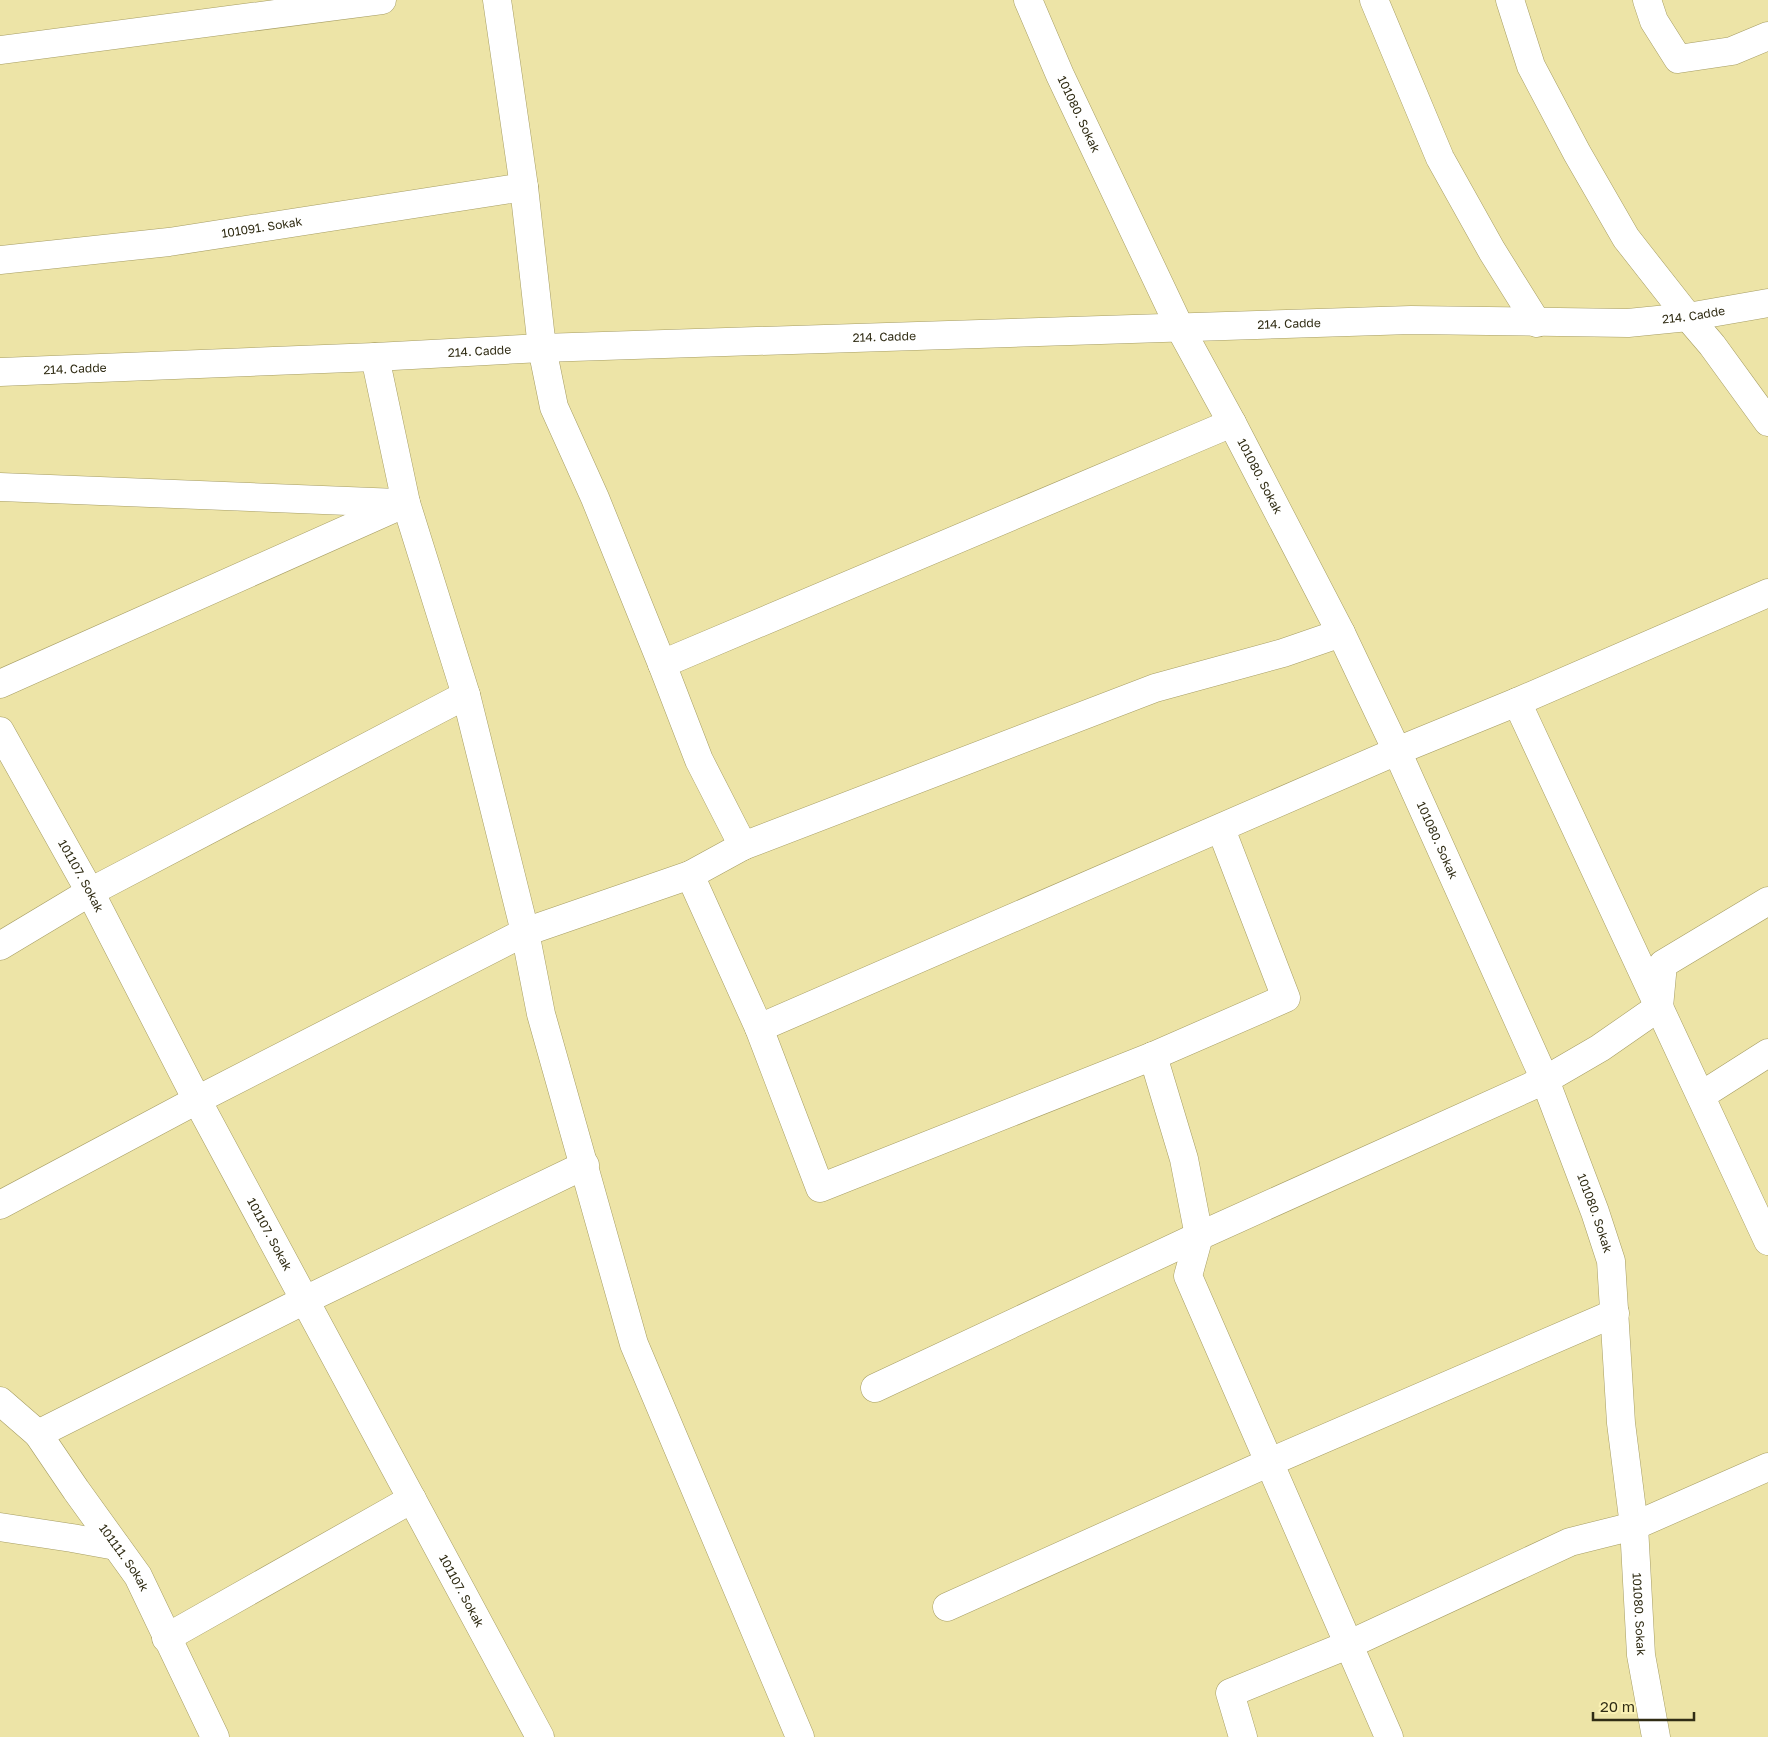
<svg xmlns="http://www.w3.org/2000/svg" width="1768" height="1737" font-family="'Golos Text',sans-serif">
<rect width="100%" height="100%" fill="#ede4a7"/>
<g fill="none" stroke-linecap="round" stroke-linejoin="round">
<defs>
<g id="street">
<path d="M 497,0 L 524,187 L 542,348 L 554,407 L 595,498 L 662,664 L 699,760 L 743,846"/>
<path id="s1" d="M 1028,0 L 1060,75 L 1180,328 L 1232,423 L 1341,633 L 1397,751 L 1545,1080 L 1595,1212 L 1611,1261 L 1621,1423 L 1634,1526 L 1641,1655 L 1656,1737"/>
<path d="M 1374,0 L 1440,158 L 1492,251 L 1537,323"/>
<path d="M 1510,0 L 1531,66 L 1577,153 L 1626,238 L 1688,317 L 1712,345 L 1768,422"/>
<path d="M 1647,0 L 1654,21 L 1678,59 L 1732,51 L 1768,36"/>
<path d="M 0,50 L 382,0"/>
<path id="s2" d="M 0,260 L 169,242 L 524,187"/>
<path d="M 375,357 L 406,503 L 466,695 L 525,932 L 541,1014 L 634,1344 L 800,1737"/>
<path d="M 0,487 L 398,503"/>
<path d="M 662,664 L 1232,423"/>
<path d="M 0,684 L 406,503"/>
<path d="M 1517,702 C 1601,882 1686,1061 1768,1241"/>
<path id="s3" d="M 0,731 L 90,892 L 197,1100 L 540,1737"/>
<path d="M 690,875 L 759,1028 L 820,1188 L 1153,1056 L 1286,998 L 1221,829"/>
<path d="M 0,946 L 90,892 L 466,695"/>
<path d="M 759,1028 L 1397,751 L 1517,702 L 1768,593"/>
<path d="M 1153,1056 L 1184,1159 L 1199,1236 L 1188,1276 L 1389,1737"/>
<path d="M 1702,1095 L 1768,1053"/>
<path d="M 0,1205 L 197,1100 L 525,932 L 690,875 L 743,846 L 1155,688 L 1283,653 L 1341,633"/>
<path d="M 875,1388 L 1199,1236 L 1545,1080 L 1600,1048 L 1659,1007 L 1663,964 L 1768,901"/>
<path id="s4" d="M 0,1401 L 38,1434 L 76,1490 L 138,1576 L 215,1737"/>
<path d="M 38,1434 L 305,1300 L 585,1165"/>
<path d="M 0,1527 L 72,1538 L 116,1546"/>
<path d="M 947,1607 L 1270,1462 L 1615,1313"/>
<path d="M 166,1638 L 412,1499"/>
<path d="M 1243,1737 L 1230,1693 L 1350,1644 L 1570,1542 L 1634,1526 L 1768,1467"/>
</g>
<g id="secondary">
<path id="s5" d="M 0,372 L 375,357 L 542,348 L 1411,320 L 1628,323 L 1688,317 L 1768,303"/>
</g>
</defs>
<!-- street casing -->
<use href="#street" stroke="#a69d63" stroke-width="29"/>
<!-- secondary casing -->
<use href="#secondary" stroke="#a69d63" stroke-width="29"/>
<!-- street -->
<use href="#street" stroke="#fff" stroke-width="28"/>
<!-- secondary -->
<use href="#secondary" stroke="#fff" stroke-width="28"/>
</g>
<g text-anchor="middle" stroke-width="5" stroke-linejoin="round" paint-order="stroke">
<!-- street labels -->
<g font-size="12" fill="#302c14" stroke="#faf1b3">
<text dy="4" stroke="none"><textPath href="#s1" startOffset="125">101080. Sokak</textPath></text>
<text dy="4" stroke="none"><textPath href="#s2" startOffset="264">101091. Sokak</textPath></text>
<text dy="4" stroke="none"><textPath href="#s5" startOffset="1695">214. Cadde</textPath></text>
<text dy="4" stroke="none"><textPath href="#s5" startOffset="1290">214. Cadde</textPath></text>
<text dy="4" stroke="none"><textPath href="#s5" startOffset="885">214. Cadde</textPath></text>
<text dy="4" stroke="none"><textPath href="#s5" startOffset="480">214. Cadde</textPath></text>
<text dy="4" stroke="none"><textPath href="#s5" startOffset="75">214. Cadde</textPath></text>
<text dy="4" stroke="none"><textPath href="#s1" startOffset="530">101080. Sokak</textPath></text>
<text dy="4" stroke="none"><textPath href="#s1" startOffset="935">101080. Sokak</textPath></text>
<text dy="4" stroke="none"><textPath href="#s3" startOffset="166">101107. Sokak</textPath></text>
<text dy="4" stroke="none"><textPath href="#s1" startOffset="1340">101080. Sokak</textPath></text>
<text dy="4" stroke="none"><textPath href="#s3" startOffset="571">101107. Sokak</textPath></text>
<text dy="4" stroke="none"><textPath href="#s4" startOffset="201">101111. Sokak</textPath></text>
<text dy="4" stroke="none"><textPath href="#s3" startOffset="976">101107. Sokak</textPath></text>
<text dy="4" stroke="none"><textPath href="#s1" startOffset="1745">101080. Sokak</textPath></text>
</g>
</g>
<!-- scale -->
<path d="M1593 1712v8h101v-8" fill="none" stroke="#302c14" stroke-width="2.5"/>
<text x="1600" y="1712" font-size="15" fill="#302c14" stroke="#faf1b3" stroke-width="4" paint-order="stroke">20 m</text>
</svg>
